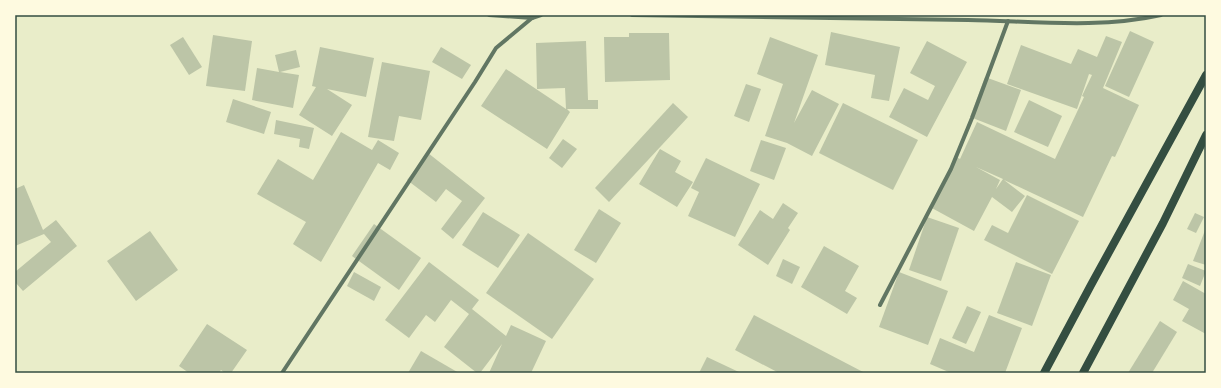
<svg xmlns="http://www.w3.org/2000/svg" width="1221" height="388" font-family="'Playfair Display',serif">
<rect width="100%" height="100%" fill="#e9edc9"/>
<!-- building -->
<g fill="#bcc5a7" fill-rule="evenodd">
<path d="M 1130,31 L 1154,42 L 1129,97 L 1105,86 Z"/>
<path d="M 831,32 L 900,47 L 889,101 L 871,98 L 875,75 L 825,65 Z"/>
<path d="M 629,33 L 669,33 L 670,80 L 605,82 L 604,37 L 629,37 Z"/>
<path d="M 213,35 L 252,41 L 245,91 L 206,86 Z"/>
<path d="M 1106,36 L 1122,42 L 1103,88 L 1139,105 L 1115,157 L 1112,156 L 1083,217 L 1004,180 L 1025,196 L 1012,212 L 992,197 L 974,231 L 930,207 L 956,157 L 960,159 L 977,122 L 1055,159 L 1084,97 L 1082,96 L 1092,75 L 1089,74 L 1077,109 L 1007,84 L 1021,45 L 1071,64 L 1078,49 L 1097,57 ZM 976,167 L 1003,179 L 996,189 L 1000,180 Z"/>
<path d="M 183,37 L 202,67 L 189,75 L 170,45 Z"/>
<path d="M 770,37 L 818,55 L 794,123 L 812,90 L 839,104 L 812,156 L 787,143 L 765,136 L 783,84 L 757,74 Z"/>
<path d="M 586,41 L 588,100 L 598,100 L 598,109 L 567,109 L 570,112 L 547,149 L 481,106 L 506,69 L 566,109 L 565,88 L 537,89 L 536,43 Z"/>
<path d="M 927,41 L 967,62 L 927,137 L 889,117 L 904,88 L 928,100 L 935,86 L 910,73 Z"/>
<path d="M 320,47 L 374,58 L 366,97 L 327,89 L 352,105 L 332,136 L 299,115 L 316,87 L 312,86 Z"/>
<path d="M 441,47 L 471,65 L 462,79 L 432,62 Z"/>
<path d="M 296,50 L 300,67 L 280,72 L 299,75 L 293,108 L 252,100 L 257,68 L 279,72 L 275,55 Z"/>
<path d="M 382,62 L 430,71 L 421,120 L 399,116 L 394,141 L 368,137 Z"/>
<path d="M 985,77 L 1021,90 L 1006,131 L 970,117 Z"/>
<path d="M 746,84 L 761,89 L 749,122 L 734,116 Z"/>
<path d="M 233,99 L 271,112 L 264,134 L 226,122 Z"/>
<path d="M 1029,100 L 1062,116 L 1048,147 L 1014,132 Z"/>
<path d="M 673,103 L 688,117 L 609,202 L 595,188 Z"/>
<path d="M 843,103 L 918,140 L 893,190 L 819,153 Z"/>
<path d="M 276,120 L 314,128 L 309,149 L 299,147 L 300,139 L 274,134 Z"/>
<path d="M 341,132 L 372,150 L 378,140 L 399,153 L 390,170 L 378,163 L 321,262 L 293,244 L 306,222 L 257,194 L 278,159 L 313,180 Z"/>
<path d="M 563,139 L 577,149 L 562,168 L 549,158 Z"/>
<path d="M 761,140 L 786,148 L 774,180 L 750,171 Z"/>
<path d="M 660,149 L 681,161 L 675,172 L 693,182 L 677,207 L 639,184 Z"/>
<path d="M 428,153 L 485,198 L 453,239 L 441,229 L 462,201 L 446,189 L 436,202 L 407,180 Z"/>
<path d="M 706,158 L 760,184 L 735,237 L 688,216 L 699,192 L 691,188 Z"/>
<path d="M 24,185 L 43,230 L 56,220 L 77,246 L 23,291 L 15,282 L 15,272 L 51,242 L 44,234 L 15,246 L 15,189 Z"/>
<path d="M 1027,195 L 1079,221 L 1052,274 L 984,240 L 992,225 L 1008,233 Z"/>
<path d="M 783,203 L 798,213 L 788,228 L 790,230 L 768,265 L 738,245 L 760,210 L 773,219 Z"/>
<path d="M 599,209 L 621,223 L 596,263 L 574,250 Z"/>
<path d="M 483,212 L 520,235 L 498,268 L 462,245 Z"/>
<path d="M 1195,213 L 1204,217 L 1196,233 L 1187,229 Z"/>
<path d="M 927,217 L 959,228 L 941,281 L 909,270 Z"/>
<path d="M 374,224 L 421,258 L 399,290 L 352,256 Z"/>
<path d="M 1206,228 L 1206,265 L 1193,261 Z"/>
<path d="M 150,231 L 178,270 L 136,301 L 107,261 Z"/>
<path d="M 528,233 L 594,279 L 552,339 L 486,293 Z"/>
<path d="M 824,246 L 859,266 L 845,291 L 857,298 L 847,314 L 801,287 Z"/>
<path d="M 783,259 L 800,267 L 792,284 L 776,276 Z"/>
<path d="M 429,262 L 479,300 L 472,309 L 506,336 L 511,325 L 546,341 L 531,373 L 489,373 L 502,344 L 480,373 L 477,373 L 444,347 L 469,314 L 451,300 L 435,322 L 426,315 L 409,338 L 385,320 Z"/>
<path d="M 1016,262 L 1051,275 L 1032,326 L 997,313 Z"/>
<path d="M 1188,264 L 1206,271 L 1200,286 L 1182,278 Z"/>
<path d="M 354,272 L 381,287 L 374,301 L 347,286 Z"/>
<path d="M 899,272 L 948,291 L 928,345 L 879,327 Z"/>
<path d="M 1183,281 L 1206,294 L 1206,334 L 1182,321 L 1189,309 L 1173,300 Z"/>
<path d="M 967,306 L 981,312 L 966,344 L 952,338 Z"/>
<path d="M 754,315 L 865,373 L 779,373 L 735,350 Z"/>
<path d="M 989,315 L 1022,328 L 1005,373 L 951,373 L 930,364 L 940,338 L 974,352 Z"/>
<path d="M 1160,321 L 1177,332 L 1152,373 L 1128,373 Z"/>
<path d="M 207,324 L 247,350 L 231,373 L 225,373 L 221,370 L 219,373 L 189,373 L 179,366 Z"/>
<path d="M 421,351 L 459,373 L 408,373 Z"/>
<path d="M 707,357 L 741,373 L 699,373 Z"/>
</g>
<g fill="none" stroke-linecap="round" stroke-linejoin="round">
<!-- minor -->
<g stroke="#617663" stroke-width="4">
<path d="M 489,15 L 532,18"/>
<path d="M 632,15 C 744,17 856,19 968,20 C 1032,21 1099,29 1161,15"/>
<path d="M 880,305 L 951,169 L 972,118 L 1008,21"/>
<path d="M 282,373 L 475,82 L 496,48 L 532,18 L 541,15"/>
</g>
<!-- secondary -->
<g stroke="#344e41" stroke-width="8">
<path d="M 1044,373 L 1091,285 L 1206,75"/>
<path d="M 1083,373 L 1163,223 L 1206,135"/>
</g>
</g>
<!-- border -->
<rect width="1221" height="388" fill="none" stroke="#fefae0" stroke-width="32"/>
<rect x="16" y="16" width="1189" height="356" fill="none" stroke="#344e41" stroke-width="1.5"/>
</svg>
